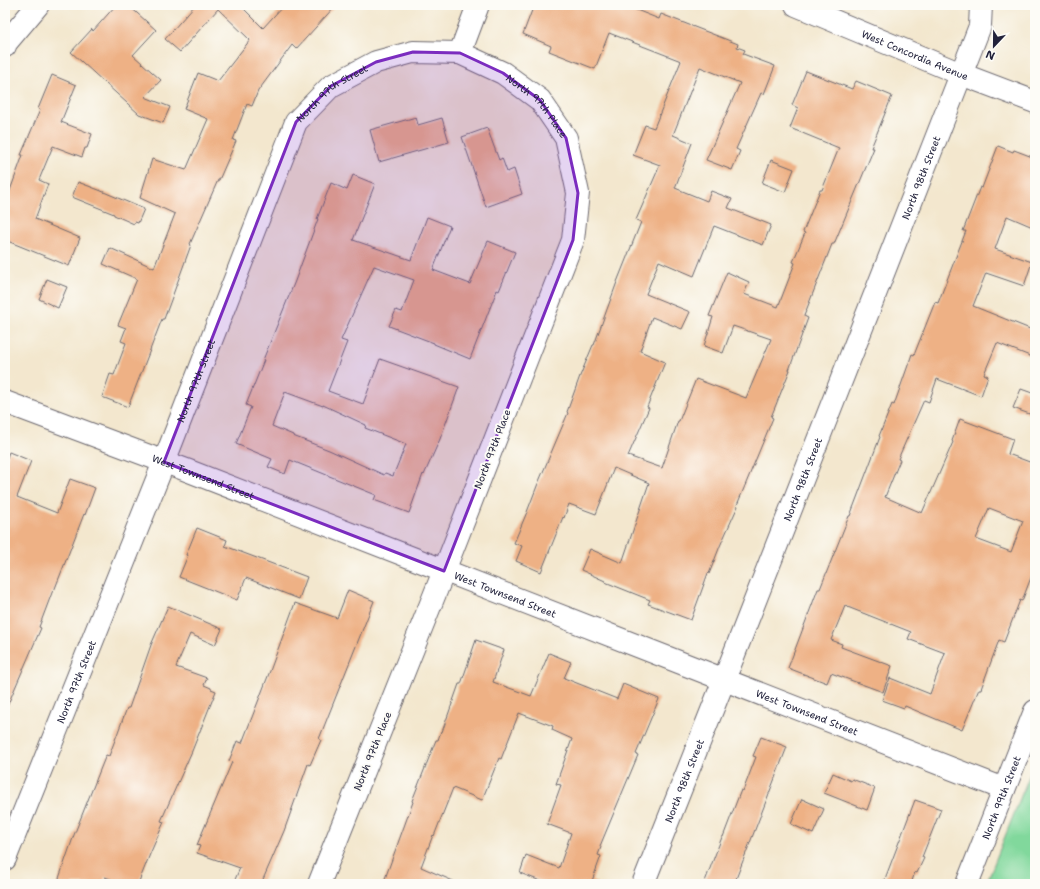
<svg xmlns="http://www.w3.org/2000/svg" width="1040" height="889" font-family="'Shantell Sans',sans-serif">
<rect width="100%" height="100%" fill="#fdfcf7"/>
<filter id="ink" filterUnits="userSpaceOnUse"><feTurbulence type="fractalNoise" baseFrequency=".025" numOctaves="2"/><feDisplacementMap in="SourceGraphic" scale="8" xChannelSelector="R" yChannelSelector="G"/><feConvolveMatrix kernelMatrix="1 2 1 2 8 2 1 2 1" color-interpolation-filters="sRGB"/></filter>
<filter id="wash" filterUnits="userSpaceOnUse"><feTurbulence type="fractalNoise" baseFrequency=".012" numOctaves="4" result="noise"/><feDisplacementMap in="SourceGraphic" scale="16" xChannelSelector="R" yChannelSelector="G"/><feGaussianBlur stdDeviation="0.9" result="paint"/><feColorMatrix in="noise" values="0 0 0 0 0 0 0 0 0 0 0 0 0 0 0 0 0 1.4 0 .05"/><feComposite in="paint" operator="in"/></filter>
<g filter="url(#wash)">
<rect width="100%" height="100%" fill="#f3e7ce"/>
<!-- green -->
<path fill="#81d89c" stroke="#527d6c" d="M 1035,761 L 1035,884 L 986,884 Z"/>
<g id="blocks">
<!-- building -->
<g fill="#eeb185" fill-rule="evenodd">
<path d="M 116,5 L 128,5 L 156,30 L 133,55 L 161,80 L 145,97 L 170,107 L 163,123 L 139,114 L 71,52 L 92,29 L 93,31 Z"/>
<path d="M 195,5 L 240,5 L 263,28 L 284,5 L 336,5 L 296,49 L 292,45 L 258,91 L 252,106 L 247,104 L 233,140 L 236,141 L 219,180 L 218,180 L 190,244 L 191,245 L 171,300 L 164,319 L 162,319 L 128,407 L 102,397 L 110,374 L 114,375 L 126,343 L 121,341 L 126,328 L 118,325 L 137,279 L 103,264 L 110,248 L 154,268 L 175,214 L 140,198 L 152,159 L 186,170 L 208,119 L 184,109 L 198,73 L 218,81 L 250,40 L 218,9 L 180,52 L 165,39 Z"/>
<path d="M 534,5 L 624,5 L 659,19 L 661,14 L 738,44 L 737,47 L 745,50 L 743,54 L 775,66 L 764,94 L 761,93 L 736,149 L 740,151 L 732,170 L 706,160 L 740,83 L 700,67 L 673,135 L 692,143 L 675,188 L 707,201 L 711,191 L 732,199 L 728,208 L 771,225 L 763,245 L 714,226 L 694,276 L 659,261 L 646,294 L 690,312 L 682,329 L 652,317 L 640,351 L 665,362 L 647,407 L 649,408 L 628,456 L 662,468 L 678,421 L 679,421 L 696,379 L 746,398 L 771,339 L 733,326 L 723,353 L 704,346 L 713,317 L 709,316 L 727,272 L 749,282 L 744,294 L 778,307 L 795,263 L 793,262 L 805,233 L 803,232 L 820,190 L 822,190 L 839,148 L 790,128 L 798,108 L 792,105 L 806,71 L 852,89 L 856,81 L 892,96 L 871,148 L 874,148 L 834,244 L 832,244 L 804,316 L 808,318 L 789,370 L 790,370 L 771,417 L 773,418 L 737,505 L 738,506 L 720,546 L 709,574 L 708,573 L 691,620 L 648,604 L 650,600 L 605,582 L 605,581 L 581,570 L 590,549 L 622,563 L 649,483 L 614,468 L 596,514 L 569,504 L 564,518 L 563,517 L 541,572 L 516,561 L 522,546 L 514,543 L 527,512 L 537,486 L 568,413 L 567,412 L 580,376 L 593,345 L 594,345 L 617,282 L 641,222 L 636,220 L 660,165 L 633,155 L 645,125 L 654,128 L 681,61 L 609,33 L 595,69 L 549,51 L 551,46 L 523,34 Z"/>
<path d="M 52,75 L 76,85 L 61,122 L 92,134 L 87,148 L 85,148 L 82,157 L 53,146 L 39,180 L 48,184 L 35,219 L 80,238 L 69,266 L 5,240 L 5,204 L 23,155 L 21,155 L 40,110 L 38,109 Z"/>
<path d="M 416,117 L 418,125 L 442,118 L 449,142 L 379,162 L 370,130 Z"/>
<path d="M 487,128 L 499,160 L 502,158 L 507,172 L 514,169 L 522,194 L 486,207 L 462,137 Z"/>
<path d="M 998,146 L 1013,152 L 1014,150 L 1035,158 L 1035,228 L 1007,216 L 995,249 L 1032,262 L 1024,286 L 986,273 L 973,306 L 1035,331 L 1035,358 L 997,343 L 984,374 L 988,376 L 981,396 L 937,379 L 929,402 L 924,400 L 898,459 L 900,460 L 885,497 L 922,513 L 953,442 L 952,441 L 960,419 L 1013,439 L 1008,454 L 1035,464 L 1035,567 L 1022,601 L 1020,600 L 1004,642 L 999,640 L 981,689 L 979,689 L 962,730 L 905,706 L 904,708 L 882,700 L 890,678 L 930,694 L 945,653 L 908,639 L 911,632 L 845,606 L 831,640 L 842,644 L 841,647 L 892,666 L 883,692 L 831,673 L 827,683 L 788,668 L 818,589 L 820,589 L 849,516 L 850,516 L 880,437 L 879,436 L 892,404 L 894,405 L 912,354 L 914,355 L 935,302 L 938,303 L 966,231 L 963,231 L 980,187 L 982,188 ZM 989,508 L 1023,521 L 1011,552 L 976,539 Z"/>
<path d="M 771,160 L 794,169 L 785,192 L 762,183 Z"/>
<path d="M 353,175 L 375,184 L 353,240 L 411,260 L 427,217 L 450,226 L 433,270 L 470,284 L 488,241 L 515,252 L 499,291 L 497,290 L 470,359 L 434,344 L 434,343 L 389,326 L 396,310 L 402,312 L 414,280 L 374,266 L 341,340 L 347,342 L 328,391 L 363,404 L 380,359 L 459,387 L 440,439 L 424,475 L 423,474 L 409,513 L 374,500 L 376,495 L 290,460 L 285,474 L 268,467 L 272,459 L 236,444 L 251,407 L 246,405 L 264,360 L 263,360 L 295,281 L 318,219 L 317,219 L 331,183 L 347,190 ZM 285,392 L 323,406 L 323,405 L 366,425 L 365,428 L 406,444 L 393,476 L 385,473 L 384,475 L 329,450 L 293,436 L 293,435 L 272,426 Z"/>
<path d="M 78,182 L 99,190 L 144,209 L 138,223 L 135,222 L 134,224 L 114,215 L 114,214 L 72,197 Z"/>
<path d="M 47,279 L 67,287 L 58,308 L 39,299 Z"/>
<path d="M 1021,389 L 1035,394 L 1035,416 L 1013,408 Z"/>
<path d="M 9,452 L 31,461 L 17,497 L 57,513 L 70,479 L 95,488 L 85,515 L 84,514 L 54,591 L 53,590 L 39,627 L 41,628 L 5,711 L 5,463 Z"/>
<path d="M 197,528 L 227,540 L 225,546 L 307,577 L 299,599 L 246,578 L 237,600 L 179,577 L 188,555 L 186,555 Z"/>
<path d="M 348,590 L 374,601 L 319,739 L 321,740 L 310,765 L 308,764 L 284,831 L 261,884 L 233,884 L 240,868 L 197,853 L 200,846 L 197,845 L 232,762 L 229,761 L 237,741 L 242,743 L 270,671 L 295,603 L 337,618 Z"/>
<path d="M 168,606 L 222,629 L 215,645 L 190,634 L 176,667 L 207,678 L 204,685 L 211,688 L 211,689 L 216,691 L 192,751 L 161,821 L 164,822 L 150,854 L 138,884 L 124,884 L 105,877 L 103,884 L 57,884 L 74,835 L 106,755 L 109,756 L 127,708 L 129,708 L 151,645 Z"/>
<path d="M 476,640 L 504,650 L 493,682 L 531,696 L 549,653 L 571,662 L 564,678 L 617,699 L 623,684 L 659,699 L 636,754 L 638,755 L 600,846 L 601,847 L 598,855 L 601,856 L 592,881 L 597,883 L 597,884 L 548,884 L 520,873 L 526,855 L 559,868 L 571,833 L 547,824 L 561,785 L 556,784 L 572,739 L 552,730 L 553,726 L 519,713 L 501,759 L 499,758 L 482,800 L 453,788 L 434,836 L 433,835 L 421,867 L 460,884 L 383,884 L 413,802 L 412,801 L 436,740 L 438,740 L 441,731 L 442,732 L 459,684 L 461,684 Z"/>
<path d="M 761,737 L 787,747 L 734,884 L 704,884 L 722,837 L 723,837 L 741,790 L 743,791 L 756,757 L 753,756 Z"/>
<path d="M 833,773 L 851,781 L 852,779 L 875,788 L 867,810 L 824,793 Z"/>
<path d="M 802,799 L 824,809 L 813,834 L 791,824 Z"/>
<path d="M 915,800 L 941,809 L 922,857 L 924,858 L 917,873 L 915,872 L 911,884 L 883,884 Z"/>
</g>
</g>
</g>
<g filter="url(#ink)">
<use href="#blocks" fill-opacity="0" stroke="#6b676e" stroke-width="1"/>
<g fill="none" stroke-linecap="round" stroke-linejoin="round">
<defs>
<g id="minor">
<path id="s1" d="M 796,5 L 961,74 L 1035,102"/>
<path d="M 5,46 L 6,43 L 38,5"/>
<path d="M 460,53 L 478,5"/>
<path id="s2" d="M 5,402 L 189,471 L 420,561 L 1004,789"/>
<path id="s3" d="M 5,859 L 164,462 L 296,122 L 331,86 L 376,62 L 413,52 L 460,53 L 503,73 L 540,100 L 566,138 L 578,193 L 573,240 L 444,571 L 319,884"/>
<path id="s4" d="M 643,884 L 724,680 L 980,26 L 981,5"/>
<path id="s5" d="M 967,884 L 1035,711"/>
</g>
</defs>
<!-- minor casing -->
<use href="#minor" stroke="#6b676e" stroke-width="24"/>
<!-- minor -->
<use href="#minor" stroke="#fff" stroke-width="22"/>
</g>
</g>
<!-- marked area -->
<path fill="#7b2cbf" fill-opacity="0.2" stroke="#7b2cbf" stroke-width="3" stroke-linejoin="round" d="M 413,52 L 460,53 L 503,73 L 540,100 L 566,138 L 578,193 L 573,240 L 444,571 L 164,462 L 296,122 L 331,86 L 376,62 Z"/>
<g text-anchor="middle" stroke-width="4" stroke-linejoin="round" paint-order="stroke">
<!-- street labels -->
<g font-size="10" fill="#22223b" stroke="#fdfcf7">
<text dy="4" stroke="none"><textPath href="#s1" startOffset="129">West Concordia Avenue</textPath></text>
<text dy="4" stroke="none"><textPath href="#s3" startOffset="839">North 97th Street</textPath></text>
<text dy="4" stroke="none"><textPath href="#s3" startOffset="1074">North 97th Place</textPath></text>
<text dy="4" stroke="none"><textPath href="#s4" startOffset="759">North 98th Street</textPath></text>
<text dy="4" stroke="none"><textPath href="#s3" startOffset="515">North 97th Street</textPath></text>
<text transform="translate(492 449) rotate(-69)" y="4">North 97th Place</text>
<text dy="4" stroke="none"><textPath href="#s2" startOffset="212">West Townsend Street</textPath></text>
<text dy="4" stroke="none"><textPath href="#s4" startOffset="435">North 98th Street</textPath></text>
<text dy="4" stroke="none"><textPath href="#s2" startOffset="536">West Townsend Street</textPath></text>
<text dy="4" stroke="none"><textPath href="#s3" startOffset="191">North 97th Street</textPath></text>
<text dy="4" stroke="none"><textPath href="#s2" startOffset="860">West Townsend Street</textPath></text>
<text transform="translate(372 751) rotate(-68)" y="4">North 97th Place</text>
<text dy="4" stroke="none"><textPath href="#s4" startOffset="111">North 98th Street</textPath></text>
<text dy="4" stroke="none"><textPath href="#s5" startOffset="93">North 99th Street</textPath></text>
</g>
</g>
<!-- margin -->
<rect width="1040" height="889" fill="none" stroke="#fdfcf7" stroke-width="20"/>
<!-- north arrow -->
<g transform="translate(994 46) rotate(202)" stroke="#fdfcf7" stroke-width="3" paint-order="stroke">
<path d="M0-3L7 15L0 10L-7 15Z" fill="#22223b"/>
<text y="-6" font-size="11" font-weight="bold" text-anchor="middle" fill="#22223b">N</text>
</g>
</svg>
